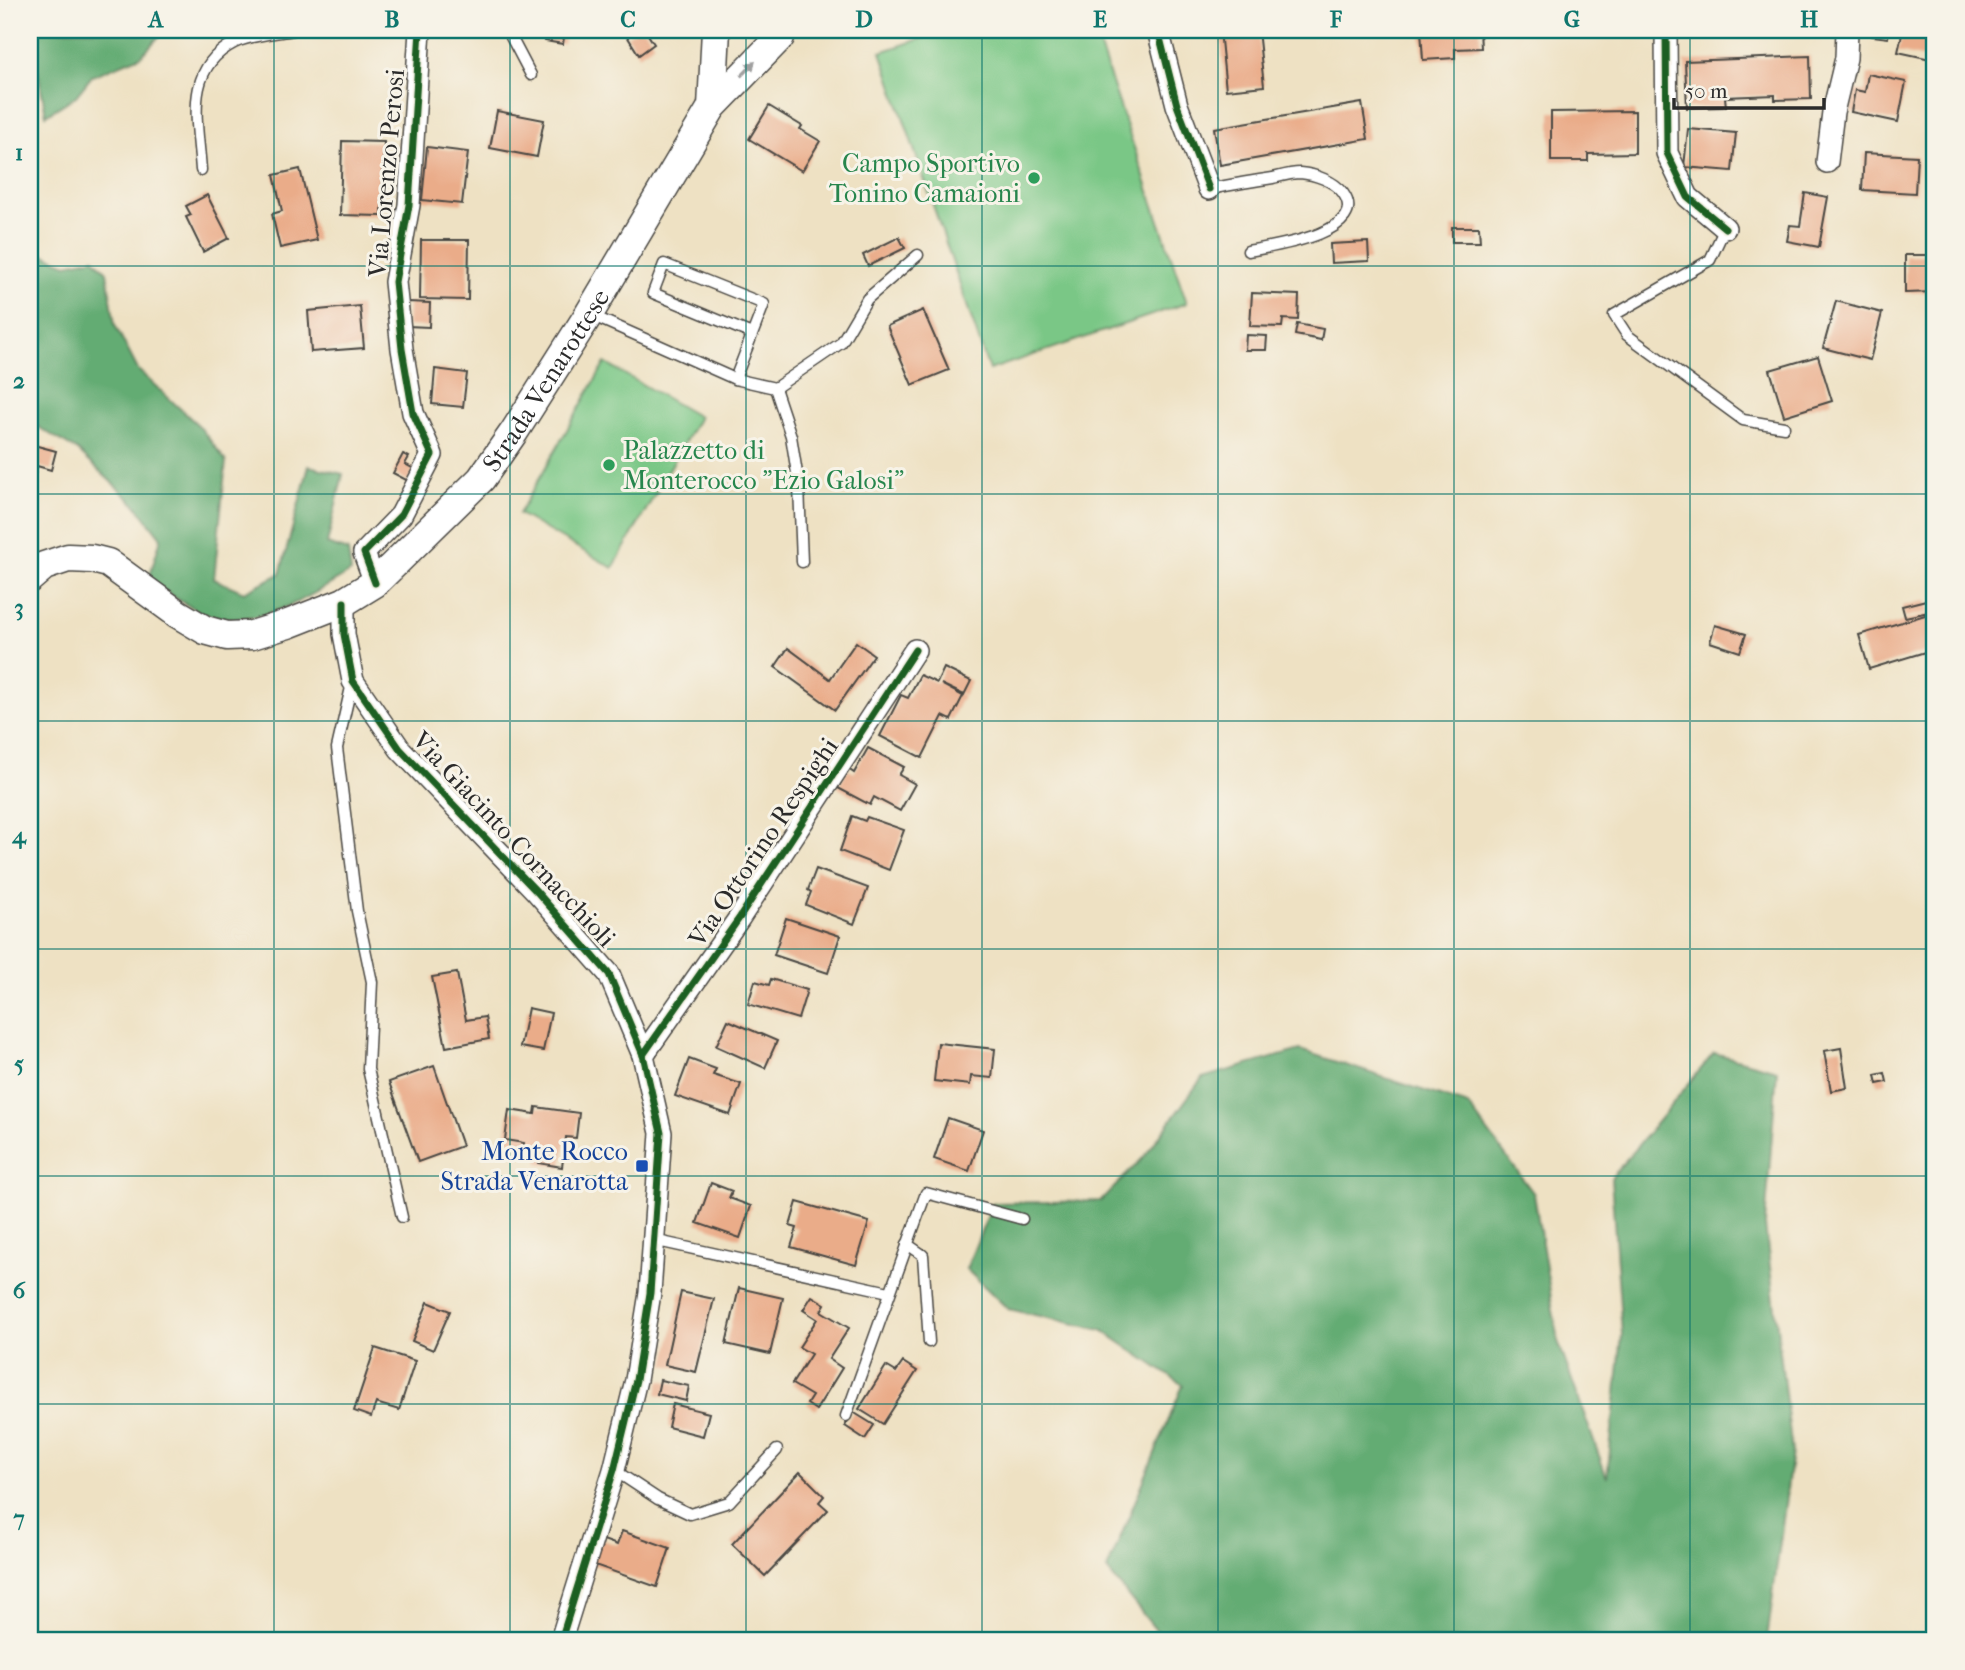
<svg xmlns="http://www.w3.org/2000/svg" width="1965" height="1670" font-family="'IM FELL French Canon',serif">
<rect width="100%" height="100%" fill="#f7f3e8"/>
<filter id="ink" filterUnits="userSpaceOnUse"><feTurbulence type="fractalNoise" baseFrequency=".0143" numOctaves="2"/><feDisplacementMap in="SourceGraphic" scale="14" xChannelSelector="R" yChannelSelector="G"/><feConvolveMatrix kernelMatrix="1 2 1 2 8 2 1 2 1" color-interpolation-filters="sRGB"/></filter>
<filter id="wash" filterUnits="userSpaceOnUse"><feTurbulence type="fractalNoise" baseFrequency=".00686" numOctaves="4" result="noise"/><feDisplacementMap in="SourceGraphic" scale="28" xChannelSelector="R" yChannelSelector="G"/><feGaussianBlur stdDeviation="1.57" result="paint"/><feColorMatrix in="noise" values="0 0 0 0 0 0 0 0 0 0 0 0 0 0 0 0 0 1.4 0 .05"/><feComposite in="paint" operator="in"/></filter>
<g filter="url(#wash)">
<rect width="100%" height="100%" fill="#eee1c3"/>
<!-- green -->
<g fill="#7ac786" stroke="#527958" stroke-width="2">
<path d="M 947,30 L 1094,30 L 1187,303 L 989,370 L 881,52 Z"/>
<path d="M 605,363 L 699,417 L 613,568 L 519,514 Z"/>
</g>
<!-- forest -->
<g fill="#63ac73" stroke="#476c4f" stroke-width="2">
<path d="M 40,30 L 165,30 L 141,56 L 92,76 L 76,96 L 46,115 L 33,44 Z"/>
<path d="M 30,229 L 36,231 L 33,250 L 67,264 L 94,258 L 107,272 L 115,325 L 138,370 L 199,426 L 226,461 L 214,579 L 244,592 L 280,574 L 309,466 L 343,474 L 327,544 L 348,551 L 351,572 C 309,596 261,630 209,615 C 193,611 164,590 148,581 L 161,538 L 135,504 L 78,451 L 30,422 Z"/>
<path d="M 1300,1050 L 1468,1105 L 1534,1194 L 1558,1341 L 1607,1478 L 1622,1335 L 1611,1178 L 1714,1053 L 1777,1070 L 1765,1225 L 1792,1452 L 1767,1640 L 1164,1640 L 1107,1570 L 1183,1385 L 1102,1330 L 1008,1309 L 966,1269 L 993,1203 L 1101,1201 L 1144,1157 L 1202,1078 Z"/>
</g>
<g id="blocks">
<!-- building -->
<g fill="#eaac89">
<path d="M 547,30 L 565,30 L 563,44 L 545,41 Z"/>
<path d="M 636,30 L 645,30 L 654,44 L 639,55 L 627,36 Z"/>
<path d="M 1220,30 L 1258,30 L 1264,86 L 1226,90 Z"/>
<path d="M 1421,30 L 1480,30 L 1481,48 L 1455,49 L 1455,58 L 1423,60 Z"/>
<path d="M 1873,30 L 1889,30 L 1888,38 L 1872,36 Z"/>
<path d="M 1903,30 L 1935,30 L 1935,60 L 1898,52 Z"/>
<path d="M 1810,56 L 1811,99 L 1775,100 L 1775,95 L 1725,97 L 1726,107 L 1687,108 L 1685,61 Z"/>
<path d="M 1868,74 L 1906,82 L 1898,122 L 1851,112 L 1855,90 L 1865,92 Z"/>
<path d="M 1362,103 L 1368,139 L 1220,165 L 1214,128 Z"/>
<path d="M 769,106 L 802,126 L 800,129 L 820,141 L 802,171 L 749,139 Z"/>
<path d="M 497,111 L 544,120 L 537,157 L 490,148 Z"/>
<path d="M 1635,111 L 1635,153 L 1588,154 L 1588,161 L 1551,161 L 1551,112 Z"/>
<path d="M 1688,129 L 1736,133 L 1732,171 L 1684,167 Z"/>
<path d="M 342,141 L 384,142 L 382,216 L 340,215 Z"/>
<path d="M 427,147 L 468,152 L 462,204 L 422,200 Z"/>
<path d="M 1864,153 L 1917,156 L 1915,193 L 1862,190 Z"/>
<path d="M 300,169 L 317,240 L 280,248 L 272,214 L 282,211 L 274,175 Z"/>
<path d="M 1805,193 L 1828,197 L 1819,247 L 1787,241 L 1790,225 L 1800,226 Z"/>
<path d="M 207,195 L 229,238 L 203,252 L 186,217 L 191,215 L 186,206 Z"/>
<path d="M 1452,227 L 1479,227 L 1480,242 L 1452,242 Z"/>
<path d="M 899,237 L 905,248 L 868,266 L 863,255 Z"/>
<path d="M 421,240 L 469,240 L 468,300 L 420,299 Z"/>
<path d="M 1368,242 L 1369,261 L 1331,263 L 1330,244 Z"/>
<path d="M 1905,255 L 1935,255 L 1935,292 L 1905,293 Z"/>
<path d="M 1252,293 L 1299,295 L 1298,320 L 1283,319 L 1282,327 L 1250,326 Z"/>
<path d="M 1836,301 L 1882,313 L 1870,360 L 1823,348 Z"/>
<path d="M 408,302 L 430,303 L 429,327 L 407,326 Z"/>
<path d="M 360,306 L 364,348 L 311,352 L 308,311 Z"/>
<path d="M 923,310 L 949,370 L 912,385 L 887,326 Z"/>
<path d="M 1297,324 L 1323,329 L 1321,340 L 1295,335 Z"/>
<path d="M 1246,335 L 1267,336 L 1266,350 L 1245,350 Z"/>
<path d="M 1818,356 L 1832,401 L 1784,416 L 1770,370 Z"/>
<path d="M 435,369 L 467,373 L 463,407 L 432,404 Z"/>
<path d="M 30,444 L 56,451 L 51,470 L 37,466 L 31,490 Z"/>
<path d="M 403,454 L 409,457 L 405,464 L 414,469 L 408,481 L 393,473 Z"/>
<path d="M 1926,600 L 1929,612 L 1905,617 L 1902,606 Z"/>
<path d="M 1935,612 L 1935,649 L 1869,669 L 1859,635 Z"/>
<path d="M 1715,625 L 1746,634 L 1740,652 L 1710,642 Z"/>
<path d="M 856,642 L 874,655 L 835,710 L 775,667 L 788,648 L 830,679 Z"/>
<path d="M 944,668 L 971,681 L 964,695 L 941,684 L 963,696 L 951,720 L 943,716 L 922,758 L 880,736 L 901,695 L 908,698 L 920,675 L 937,683 Z"/>
<path d="M 868,748 L 904,767 L 899,775 L 915,784 L 900,811 L 874,797 L 870,805 L 838,788 L 848,769 L 854,773 Z"/>
<path d="M 852,816 L 865,821 L 867,817 L 904,830 L 889,870 L 840,851 Z"/>
<path d="M 816,869 L 868,888 L 854,924 L 806,905 L 811,892 L 808,890 Z"/>
<path d="M 786,918 L 840,936 L 828,973 L 774,955 Z"/>
<path d="M 457,973 L 466,1020 L 485,1017 L 489,1039 L 446,1047 L 432,977 Z"/>
<path d="M 771,979 L 807,990 L 798,1019 L 748,1004 L 755,981 L 769,985 Z"/>
<path d="M 528,1008 L 551,1013 L 543,1051 L 520,1047 Z"/>
<path d="M 728,1020 L 777,1041 L 765,1068 L 716,1046 Z"/>
<path d="M 938,1043 L 995,1049 L 992,1078 L 971,1076 L 970,1085 L 934,1081 Z"/>
<path d="M 1841,1048 L 1847,1088 L 1831,1091 L 1824,1051 Z"/>
<path d="M 689,1059 L 716,1069 L 713,1075 L 741,1084 L 730,1115 L 675,1096 Z"/>
<path d="M 434,1066 L 462,1146 L 418,1162 L 389,1082 Z"/>
<path d="M 1885,1073 L 1887,1082 L 1877,1084 L 1875,1075 Z"/>
<path d="M 536,1107 L 579,1113 L 576,1138 L 566,1137 L 562,1167 L 538,1163 L 539,1156 L 522,1154 L 524,1143 L 505,1140 L 509,1110 L 535,1114 Z"/>
<path d="M 948,1118 L 983,1130 L 969,1171 L 934,1159 Z"/>
<path d="M 711,1183 L 732,1191 L 729,1198 L 751,1206 L 740,1238 L 697,1223 Z"/>
<path d="M 797,1202 L 869,1222 L 856,1265 L 791,1247 L 797,1228 L 790,1226 Z"/>
<path d="M 739,1288 L 783,1298 L 770,1354 L 726,1344 Z"/>
<path d="M 681,1292 L 714,1299 L 696,1372 L 665,1365 Z"/>
<path d="M 812,1296 L 825,1304 L 821,1311 L 849,1328 L 829,1359 L 842,1368 L 816,1410 L 807,1404 L 812,1396 L 792,1384 L 811,1354 L 799,1347 L 817,1319 L 803,1310 Z"/>
<path d="M 428,1302 L 450,1311 L 433,1350 L 412,1341 Z"/>
<path d="M 375,1348 L 415,1361 L 399,1410 L 376,1403 L 371,1417 L 354,1411 Z"/>
<path d="M 903,1362 L 917,1371 L 883,1424 L 859,1409 L 886,1366 L 896,1372 Z"/>
<path d="M 660,1380 L 689,1386 L 686,1401 L 657,1394 Z"/>
<path d="M 673,1404 L 709,1413 L 703,1436 L 668,1427 Z"/>
<path d="M 853,1412 L 874,1425 L 865,1439 L 845,1426 Z"/>
<path d="M 800,1472 L 824,1496 L 819,1502 L 828,1510 L 765,1576 L 732,1544 Z"/>
<path d="M 622,1531 L 670,1548 L 657,1587 L 589,1563 L 598,1538 L 617,1545 Z"/>
</g>
</g>
</g>
<g filter="url(#ink)">
<use href="#blocks" fill-opacity="0" stroke="#484642" stroke-width="2"/>
<g fill="none" stroke-linecap="round" stroke-linejoin="round">
<defs>
<g id="lane">
<path d="M 510,30 L 511,37 L 531,75"/>
<path d="M 201,170 C 198,123 183,69 234,43 C 249,35 277,33 293,30"/>
<path d="M 1209,189 C 1230,185 1252,181 1273,178 C 1281,176 1291,173 1300,173 C 1314,174 1335,181 1343,193 C 1372,233 1270,247 1248,251"/>
<path d="M 1725,228 L 1710,260 L 1614,315 L 1627,335 L 1743,420 L 1784,427"/>
<path d="M 591,315 L 735,379 L 775,388 L 841,343 L 867,299 L 918,255"/>
<path d="M 735,379 L 764,304 L 664,264 L 653,293 L 752,334"/>
<path d="M 775,388 L 791,436 L 799,486 L 802,562"/>
<path d="M 352,683 L 337,748 L 357,911 L 372,982 L 368,1069 L 402,1217"/>
<path d="M 653,1240 L 889,1292"/>
<path d="M 907,1244 L 923,1255 L 929,1342"/>
<path d="M 846,1416 L 926,1193 L 1022,1219"/>
<path d="M 614,1470 L 658,1499 L 690,1514 L 729,1502 L 777,1450"/>
</g>
<g id="street">
<path d="M 1158,30 L 1177,105 L 1209,189"/>
<path d="M 1666,30 L 1667,153 L 1688,197 L 1725,228"/>
<path d="M 1827,162 L 1833,112 L 1846,58 L 1847,30"/>
<path d="M 375,583 L 364,553 L 401,515 L 432,455 L 413,413 L 402,349 L 395,282 L 409,205 L 420,30"/>
<path d="M 344,602 L 344,634 L 353,681 L 400,749 L 537,892 L 609,974 L 643,1055 L 661,1133 L 650,1293 L 636,1380 L 614,1470 L 561,1640"/>
<path d="M 643,1055 L 740,917 L 915,650"/>
</g>
<g id="secondary">
<path d="M 712,107 L 716,30"/>
<path id="s1" d="M 30,578 L 44,566 L 68,558 L 92,559 L 108,563 L 178,614 L 205,630 L 227,636 L 252,635 L 288,624 L 344,602 L 375,583 L 481,479 L 514,432 L 589,314 L 712,107 L 780,37 L 780,30"/>
</g>
</defs>
<!-- lane casing -->
<use href="#lane" stroke="#484642" stroke-width="13"/>
<!-- street casing -->
<use href="#street" stroke="#484642" stroke-width="24"/>
<!-- secondary casing -->
<use href="#secondary" stroke="#484642" stroke-width="31"/>
<!-- lane -->
<use href="#lane" stroke="#fff" stroke-width="10"/>
<!-- street -->
<use href="#street" stroke="#fff" stroke-width="21"/>
<!-- secondary -->
<use href="#secondary" stroke="#fff" stroke-width="28"/>
<defs>
<g id="cycleway">
<path d="M 1158,30 L 1177,105 L 1209,189"/>
<path d="M 1666,30 L 1667,153 L 1688,197 L 1725,228"/>
<path d="M 375,583 L 364,553 L 401,515 L 432,455 L 413,413 L 402,349 L 395,282 L 409,205 L 420,30"/>
<path d="M 344,602 L 344,634 L 353,681 L 400,749 L 537,892 L 609,974 L 643,1055 L 661,1133 L 650,1293 L 636,1380 L 614,1470 L 561,1640"/>
<path d="M 643,1055 L 740,917 L 915,650"/>
</g>
</defs>
<!-- cycleway casing -->
<use href="#cycleway" stroke="#f7f3e8" stroke-width="11"/>
<!-- cycleway -->
<use href="#cycleway" stroke="#1b5e20" stroke-width="7"/>
</g>
<!-- one-way arrows -->
<defs><path id="oneway-solid" d="M-6-.8H1V-3.2L6.5 0L1 3.2V.8H-6Z" transform="scale(1.75)"/></defs>
<use fill="#a0a0a0" href="#oneway-solid" transform="translate(748 69) rotate(-46)"/>
</g>
<!-- grid -->
<path fill="none" stroke="#0f766e" stroke-width="2" stroke-opacity="0.55" d="M 274,30 L 274,1640M 510,30 L 510,1640M 746,30 L 746,1640M 982,30 L 982,1640M 1218,30 L 1218,1640M 1454,30 L 1454,1640M 1690,30 L 1690,1640M 30,266 L 1935,266M 30,494 L 1935,494M 30,721 L 1935,721M 30,949 L 1935,949M 30,1176 L 1935,1176M 30,1404 L 1935,1404"/>
<!-- markers -->
<g fill="#2e9e5b" stroke="#f7f3e8" stroke-width="2.5">
<circle cx="1034" cy="178" r="7"/>
<circle cx="609" cy="465" r="7"/>
</g>
<rect fill="#1a4fb4" stroke="#f7f3e8" stroke-width="2.5" x="635" y="1159" width="14" height="14" rx="3.5"/>
<g text-anchor="middle" stroke-width="6" stroke-linejoin="round" paint-order="stroke">
<!-- leisure labels -->
<g font-size="26" fill="#27864d" stroke="#f7f3e8" text-anchor="end">
<text x="1020" y="172">Campo Sportivo<tspan x="1020" dy="30">Tonino Camaioni</tspan></text>
<text x="623" y="459" text-anchor="start">Palazzetto di<tspan x="623" dy="30">Monterocco "Ezio Galosi"</tspan></text>
</g>
<!-- street labels -->
<g font-size="26" fill="#2b2b2b" stroke="#f7f3e8">
<text transform="translate(386 173) rotate(-85)" y="9">Via Lorenzo Perosi</text>
<text dy="9" stroke="none"><textPath href="#s1" startOffset="651">Strada Venarottese</textPath></text>
<text transform="translate(514 839) rotate(47)" y="9">Via Giacinto Cornacchioli</text>
<text transform="translate(763 842) rotate(-56)" y="9">Via Ottorino Respighi</text>
</g>
<!-- transit labels -->
<g font-size="26" fill="#164399" stroke="#f7f3e8" text-anchor="end">
<text x="628" y="1160">Monte Rocco<tspan x="628" dy="30">Strada Venarotta</tspan></text>
</g>
</g>
<!-- margin -->
<rect width="1965" height="1670" fill="none" stroke="#f7f3e8" stroke-width="77"/>
<!-- scale -->
<path d="M1674 98v10h150v-10" fill="none" stroke="#2b2b2b" stroke-width="3.5"/>
<text x="1685" y="98" font-size="21" fill="#2b2b2b" stroke="#f7f3e8" stroke-width="5" paint-order="stroke">50 m</text>
<rect x="38" y="38" width="1888" height="1594" fill="none" stroke="#0f766e" stroke-width="2.5"/>
<g font-size="23" text-anchor="middle" font-weight="bold" fill="#0f766e">
<text x="156" y="27">A</text>
<text x="392" y="27">B</text>
<text x="628" y="27">C</text>
<text x="864" y="27">D</text>
<text x="1100" y="27">E</text>
<text x="1336" y="27">F</text>
<text x="1572" y="27">G</text>
<text x="1809" y="27">H</text>
<text x="19" y="160">1</text>
<text x="19" y="388">2</text>
<text x="19" y="615">3</text>
<text x="19" y="843">4</text>
<text x="19" y="1071">5</text>
<text x="19" y="1298">6</text>
<text x="19" y="1526">7</text>
</g>
</svg>
